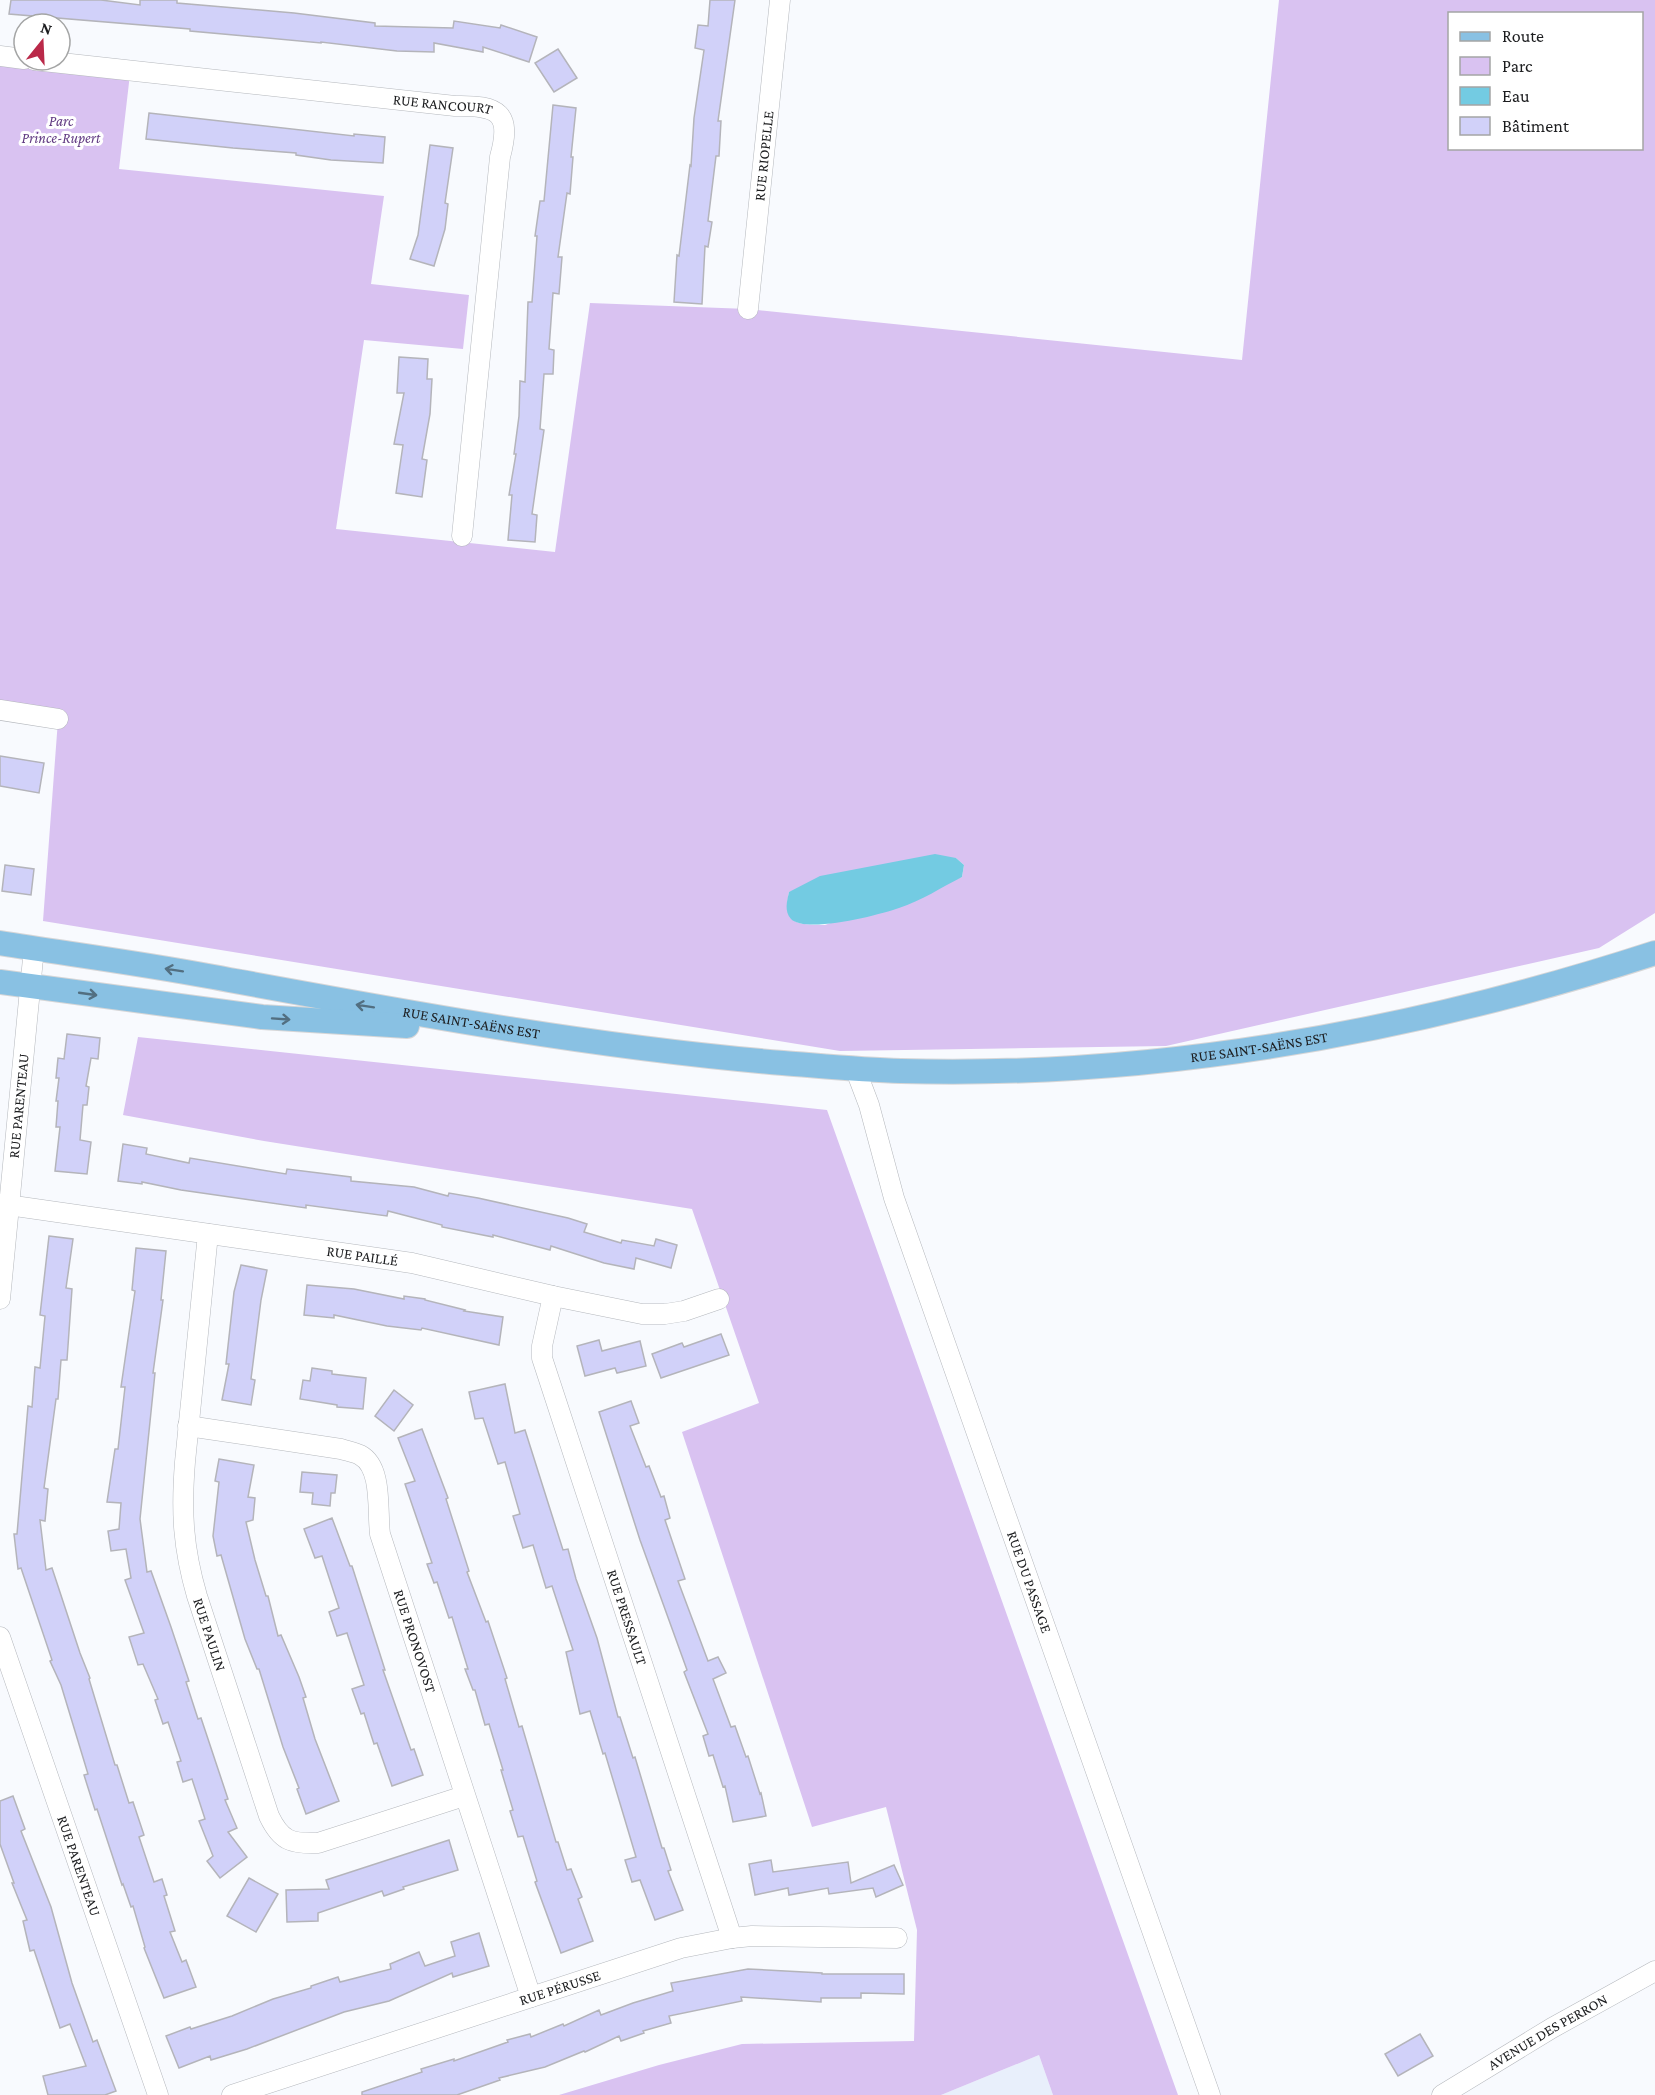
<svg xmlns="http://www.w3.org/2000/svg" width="1655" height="2095" font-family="'Crimson Pro',serif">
<rect width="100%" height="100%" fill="#f8fafe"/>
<!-- built -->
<path fill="#e8effb" d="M 1039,2055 L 1053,2095 L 941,2095 Z"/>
<!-- green -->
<g fill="#d9c2f1" fill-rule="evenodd">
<path d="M 1279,0 L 1655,0 L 1655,913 L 1599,948 L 1166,1046 L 840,1051 L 43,921 L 58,720 L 0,710 L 0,58 L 130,74 L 119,169 L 384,196 L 371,284 L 469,295 L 463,349 L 364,340 L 336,529 L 555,552 L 590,303 L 748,309 L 1242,360 ZM 1450,14 L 1642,14 L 1642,148 L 1450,148 ZM 956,858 L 964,865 L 962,877 L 825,925 C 798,925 782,925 789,892 Z"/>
<path d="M 138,1037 L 827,1110 L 1178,2095 L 1053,2095 L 1039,2055 L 941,2095 L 559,2095 L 659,2065 L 742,2044 L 914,2041 L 917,1930 L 886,1807 L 812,1827 L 682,1432 L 759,1403 L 692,1209 L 264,1141 L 123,1115 Z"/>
</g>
<!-- water -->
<path fill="#73cbe2" d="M 935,854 L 956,858 L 964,865 L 962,877 C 942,887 921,901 899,908 C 879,915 806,934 791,919 C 784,911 787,901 789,892 L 820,876 Z"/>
<!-- building -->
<g fill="#d1d1f9" stroke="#b4b4ba" stroke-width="1.5">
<path d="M 11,0 L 101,0 L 140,5 L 140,0 L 177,0 L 177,3 L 294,13 L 375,23 L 375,26 L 453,28 L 454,21 L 500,28 L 501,25 L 537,37 L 529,62 L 483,47 L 483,52 L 434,43 L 434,52 L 397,51 L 321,42 L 321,43 L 190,31 L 190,29 L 9,14 Z"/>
<path d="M 710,0 L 735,0 L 718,121 L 721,121 L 719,156 L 716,156 L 708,221 L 712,222 L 708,247 L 705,246 L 702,304 L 674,302 L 677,255 L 679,256 L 690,165 L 691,166 L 694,118 L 704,50 L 695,48 L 698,25 L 708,26 Z"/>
<path d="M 558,49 L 577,78 L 554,92 L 535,63 Z"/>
<path d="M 553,105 L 576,108 L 571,157 L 573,157 L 570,194 L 567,193 L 558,257 L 562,257 L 559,294 L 553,293 L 549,349 L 554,350 L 553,374 L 544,374 L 540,429 L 544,430 L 532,514 L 537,515 L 535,542 L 508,540 L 512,495 L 509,495 L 516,454 L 514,454 L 519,416 L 520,381 L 525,382 L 528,302 L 532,302 L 537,236 L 535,236 L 540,201 L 544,201 Z"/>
<path d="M 149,113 L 354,136 L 354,134 L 385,137 L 383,163 L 331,160 L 296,155 L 296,153 L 233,148 L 146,139 Z"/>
<path d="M 430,145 L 453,148 L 445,203 L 448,204 L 445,229 L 434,266 L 410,259 L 418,235 Z"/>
<path d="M 399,357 L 428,359 L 427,379 L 432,379 L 430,414 L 422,459 L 427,460 L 422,497 L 396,493 L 403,445 L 394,444 L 404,393 L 397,393 Z"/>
<path d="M 0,756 L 44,763 L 39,793 L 0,786 Z"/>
<path d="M 5,865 L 34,869 L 31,895 L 2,891 Z"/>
<path d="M 67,1034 L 100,1038 L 98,1059 L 91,1058 L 86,1086 L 89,1087 L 87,1105 L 83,1105 L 80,1140 L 91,1142 L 87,1174 L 55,1171 L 60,1127 L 56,1127 L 58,1101 L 56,1101 L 59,1078 L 56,1078 L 58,1058 L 64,1059 Z"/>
<path d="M 123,1144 L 147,1148 L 146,1154 L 189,1163 L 190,1158 L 286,1174 L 287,1169 L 351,1177 L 351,1181 L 414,1187 L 448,1196 L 449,1193 L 478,1198 L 568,1218 L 587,1224 L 584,1232 L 621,1243 L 622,1240 L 654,1246 L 656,1239 L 677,1245 L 671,1268 L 636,1258 L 634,1269 L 604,1263 L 551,1246 L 550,1250 L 493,1235 L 493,1237 L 442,1227 L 442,1225 L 388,1211 L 387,1216 L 306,1205 L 306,1208 L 181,1190 L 142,1182 L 142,1184 L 118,1181 Z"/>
<path d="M 49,1236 L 73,1239 L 66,1288 L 72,1289 L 67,1360 L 61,1360 L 58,1399 L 56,1399 L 44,1488 L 48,1489 L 45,1521 L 40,1520 L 46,1570 L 52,1568 L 80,1653 L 90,1678 L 89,1679 L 115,1765 L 117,1765 L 129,1803 L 133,1802 L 144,1835 L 139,1837 L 154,1882 L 162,1879 L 167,1895 L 164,1896 L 175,1931 L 170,1932 L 182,1962 L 186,1960 L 196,1987 L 164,1998 L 144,1948 L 145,1947 L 133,1906 L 131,1907 L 123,1884 L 122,1885 L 97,1809 L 95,1810 L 84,1775 L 88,1774 L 61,1685 L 50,1661 L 52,1660 L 21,1568 L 18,1569 L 14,1534 L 17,1534 L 28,1406 L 32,1407 L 35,1367 L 40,1368 L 45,1316 L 40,1315 Z"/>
<path d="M 136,1248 L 166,1251 L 161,1300 L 163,1300 L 153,1373 L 155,1373 L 140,1519 L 147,1572 L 151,1571 L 171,1627 L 189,1681 L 186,1682 L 198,1719 L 201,1718 L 228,1799 L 225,1800 L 237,1828 L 228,1832 L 247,1857 L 220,1878 L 207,1861 L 213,1856 L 199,1821 L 205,1819 L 192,1779 L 183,1782 L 177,1762 L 181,1761 L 168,1722 L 163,1724 L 155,1700 L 158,1699 L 143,1664 L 138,1665 L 129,1637 L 144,1633 L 125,1580 L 131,1578 L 126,1549 L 111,1551 L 108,1531 L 119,1529 L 121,1503 L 107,1502 L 115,1449 L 118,1449 L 125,1387 L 121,1387 L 135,1291 L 132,1290 Z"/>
<path d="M 241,1265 L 267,1270 L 261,1300 L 251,1379 L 255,1380 L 251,1405 L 222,1400 L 229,1364 L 226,1364 L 234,1292 Z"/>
<path d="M 307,1285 L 354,1289 L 404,1299 L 404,1296 L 425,1299 L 425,1300 L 465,1310 L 464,1311 L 503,1317 L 499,1345 L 422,1328 L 421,1330 L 387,1326 L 334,1315 L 334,1318 L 304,1315 Z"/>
<path d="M 721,1334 L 729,1355 L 661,1378 L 652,1354 L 682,1343 L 684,1347 Z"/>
<path d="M 599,1340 L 602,1351 L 640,1341 L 646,1366 L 617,1373 L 615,1368 L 585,1376 L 577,1346 Z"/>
<path d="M 312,1368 L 332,1371 L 332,1374 L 366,1378 L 363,1409 L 337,1407 L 337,1405 L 300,1399 L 303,1380 L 310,1381 Z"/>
<path d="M 505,1384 L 515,1433 L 525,1430 L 563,1550 L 568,1549 L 576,1579 L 597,1638 L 618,1717 L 620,1717 L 633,1758 L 635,1757 L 662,1848 L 664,1848 L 671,1870 L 668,1871 L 683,1910 L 655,1920 L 640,1880 L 632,1882 L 625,1860 L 636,1857 L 605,1753 L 603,1754 L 590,1711 L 580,1714 L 566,1652 L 573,1650 L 552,1586 L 546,1588 L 533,1545 L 523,1548 L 513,1516 L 520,1514 L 505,1462 L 498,1464 L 483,1418 L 475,1419 L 469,1392 Z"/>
<path d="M 394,1390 L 413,1405 L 394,1431 L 375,1416 Z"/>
<path d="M 631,1401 L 639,1423 L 630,1426 L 646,1467 L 649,1466 L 661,1497 L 664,1496 L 670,1518 L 665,1520 L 685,1579 L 678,1581 L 708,1661 L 718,1657 L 726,1673 L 713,1679 L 731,1727 L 735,1726 L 746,1757 L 748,1756 L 760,1794 L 761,1793 L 766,1816 L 733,1822 L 725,1786 L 723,1787 L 713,1755 L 709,1756 L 703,1736 L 708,1734 L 684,1672 L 687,1670 L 640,1540 L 599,1412 Z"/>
<path d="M 422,1429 L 448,1498 L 446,1499 L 469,1571 L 467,1572 L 486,1622 L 488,1621 L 507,1678 L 505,1679 L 519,1727 L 522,1726 L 556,1842 L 558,1842 L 567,1870 L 571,1869 L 582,1897 L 578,1899 L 593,1941 L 561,1953 L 535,1882 L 537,1881 L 523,1836 L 518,1837 L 510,1811 L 513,1810 L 501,1770 L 503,1770 L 489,1724 L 485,1725 L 475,1690 L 473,1690 L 465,1669 L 468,1669 L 452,1617 L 449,1618 L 437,1582 L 434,1583 L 427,1564 L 432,1563 L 405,1484 L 415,1481 L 398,1438 Z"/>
<path d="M 219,1459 L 254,1465 L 248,1497 L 255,1498 L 253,1520 L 246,1522 L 255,1560 L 266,1596 L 268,1596 L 278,1636 L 281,1635 L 299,1677 L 306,1697 L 303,1698 L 315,1739 L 339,1801 L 306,1814 L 297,1789 L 299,1788 L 283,1747 L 259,1669 L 257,1669 L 245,1639 L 221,1555 L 217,1556 L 213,1536 L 219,1482 L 215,1481 Z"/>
<path d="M 302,1472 L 337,1475 L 335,1493 L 331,1493 L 330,1506 L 312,1504 L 313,1493 L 300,1492 Z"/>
<path d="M 332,1518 L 350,1566 L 352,1566 L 385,1670 L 383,1670 L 411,1750 L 414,1749 L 423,1775 L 392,1786 L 377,1743 L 374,1744 L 364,1713 L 361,1714 L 352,1689 L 364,1685 L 347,1633 L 337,1636 L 329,1612 L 339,1608 L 322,1556 L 315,1558 L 304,1529 Z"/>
<path d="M 13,1796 L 25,1829 L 21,1831 L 51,1907 L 72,1983 L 93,2042 L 97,2040 L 116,2091 L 105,2095 L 48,2095 L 43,2076 L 86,2066 L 70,2024 L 60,2028 L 34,1950 L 30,1951 L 23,1921 L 27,1920 L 12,1883 L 14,1883 L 0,1844 L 0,1801 Z"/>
<path d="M 449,1840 L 458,1870 L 403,1887 L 404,1889 L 384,1896 L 382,1891 L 318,1913 L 318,1921 L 287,1922 L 286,1890 L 329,1889 L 326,1880 Z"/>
<path d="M 771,1860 L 773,1872 L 848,1862 L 851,1883 L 894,1865 L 903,1885 L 876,1897 L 873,1888 L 829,1894 L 828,1888 L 789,1895 L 788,1888 L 755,1895 L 749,1864 Z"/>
<path d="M 249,1878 L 278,1894 L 256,1932 L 227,1916 Z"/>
<path d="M 479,1933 L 489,1966 L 453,1977 L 452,1973 L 389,2001 L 344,2012 L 247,2049 L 211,2060 L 210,2056 L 179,2068 L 166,2036 L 190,2027 L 191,2029 L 232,2016 L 273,1999 L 311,1988 L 311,1986 L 338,1977 L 340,1982 L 391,1969 L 390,1964 L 419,1952 L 425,1966 L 455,1956 L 451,1942 Z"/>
<path d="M 748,1969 L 822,1973 L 822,1974 L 904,1974 L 904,1994 L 861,1993 L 861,1998 L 821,1998 L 821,2002 L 741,1997 L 742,2001 L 669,2016 L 671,2023 L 643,2031 L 644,2033 L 621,2041 L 619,2036 L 585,2052 L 584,2051 L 545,2067 L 499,2078 L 500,2080 L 457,2095 L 362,2095 L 362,2092 L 422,2072 L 421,2069 L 454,2059 L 454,2061 L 508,2042 L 507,2040 L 530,2034 L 531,2037 L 563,2024 L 564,2026 L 599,2010 L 601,2015 L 633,2003 L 673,1991 L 671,1983 Z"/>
<path d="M 1420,2034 L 1433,2056 L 1398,2076 L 1385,2054 Z"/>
</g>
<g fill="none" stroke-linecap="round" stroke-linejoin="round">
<defs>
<g id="minor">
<path d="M 0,56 L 24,59"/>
<path id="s1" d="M 34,60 L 455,106 C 499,105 512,113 500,157 L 462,536"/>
<path id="s2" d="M 748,309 L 780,0"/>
<path d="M 0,710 L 58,719"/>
<path id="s3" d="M 855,1068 L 869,1105 L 894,1198 L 1210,2095"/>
<path id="s4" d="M 0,1204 L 412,1263 L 553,1296 L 642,1314 L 665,1314 L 684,1311 L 719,1299"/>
<path id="s5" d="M 208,1234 L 185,1462 C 181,1512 183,1548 197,1596 L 269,1816 C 281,1841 291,1844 318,1843 L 464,1796"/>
<path id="s6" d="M 553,1296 L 542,1346 L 542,1358 L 732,1938"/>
<path id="s7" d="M 0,1299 L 34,948"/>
<path id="s8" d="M 188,1426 L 341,1449 C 347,1451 354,1452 360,1455 C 383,1467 377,1511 380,1534 L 531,1997"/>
<path id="s9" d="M 0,1637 L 158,2095"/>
<path id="s10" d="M 232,2095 L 681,1948 L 732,1938 L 752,1936 L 897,1938"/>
<path id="s11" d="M 1442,2095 L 1552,2028 L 1655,1971"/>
</g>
<g id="major">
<path id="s12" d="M 0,943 C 69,954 139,963 208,976 C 399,1011 589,1047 783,1063 C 822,1066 862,1070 901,1071 C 1157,1078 1412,1032 1655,953"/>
<path d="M 0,982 L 262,1017 L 407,1026"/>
</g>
</defs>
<!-- minor casing -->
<use href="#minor" stroke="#b5b8bd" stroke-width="21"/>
<!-- major casing -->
<use href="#major" stroke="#d6d6d7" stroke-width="26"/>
<!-- minor -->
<use href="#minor" stroke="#fff" stroke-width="20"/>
<!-- major -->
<use href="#major" stroke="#89c1e3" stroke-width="24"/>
</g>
<!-- one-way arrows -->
<defs><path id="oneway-shaft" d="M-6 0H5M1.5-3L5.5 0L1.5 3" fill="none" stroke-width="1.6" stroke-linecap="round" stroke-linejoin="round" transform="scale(1.5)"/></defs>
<g stroke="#526f81">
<use href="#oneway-shaft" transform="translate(174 970) rotate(-171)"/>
<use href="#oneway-shaft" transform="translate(88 994) rotate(8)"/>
<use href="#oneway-shaft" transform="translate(365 1006) rotate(-171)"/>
<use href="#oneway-shaft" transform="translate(281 1019) rotate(4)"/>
</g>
<g text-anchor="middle" stroke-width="6" stroke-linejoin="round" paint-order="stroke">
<!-- street labels -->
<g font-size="15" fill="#1c1d1f" stroke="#fff">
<text dy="5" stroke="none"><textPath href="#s1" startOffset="411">RUE RANCOURT</textPath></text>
<text dy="5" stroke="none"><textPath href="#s2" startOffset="154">RUE RIOPELLE</textPath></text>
<text dy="5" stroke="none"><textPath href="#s12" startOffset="478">RUE SAINT-SAËNS EST</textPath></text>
<text dy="5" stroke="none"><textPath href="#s12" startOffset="1270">RUE SAINT-SAËNS EST</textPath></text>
<text dy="5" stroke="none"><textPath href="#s7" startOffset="194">RUE PARENTEAU</textPath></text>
<text dy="5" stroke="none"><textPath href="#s4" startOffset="366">RUE PAILLÉ</textPath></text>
<text dy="5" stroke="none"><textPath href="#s3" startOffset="543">RUE DU PASSAGE</textPath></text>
<text dy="5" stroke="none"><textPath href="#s6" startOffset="336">RUE PRESSAULT</textPath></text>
<text dy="5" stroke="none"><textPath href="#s5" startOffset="405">RUE PAULIN</textPath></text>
<text dy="5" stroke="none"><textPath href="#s8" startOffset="372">RUE PRONOVOST</textPath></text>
<text dy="5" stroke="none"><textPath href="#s9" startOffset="242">RUE PARENTEAU</textPath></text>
<text dy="5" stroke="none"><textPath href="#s10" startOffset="345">RUE PÉRUSSE</textPath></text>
<text dy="5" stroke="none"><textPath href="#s11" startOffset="123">AVENUE DES PERRON</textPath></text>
</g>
<!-- park labels -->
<g font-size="15" font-style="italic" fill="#613a82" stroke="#fff">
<text x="61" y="126">Parc<tspan x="61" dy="17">Prince-Rupert</tspan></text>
</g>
</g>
<!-- legend -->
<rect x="1448" y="12" width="195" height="138" fill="#ffffff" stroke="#a4a5a5" stroke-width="1.5"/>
<rect x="1460" y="32" width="30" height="9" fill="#89c1e3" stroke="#a4a5a5" stroke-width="1.5"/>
<text x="1502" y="42" font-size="18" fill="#1c1d1f">Route</text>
<rect x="1460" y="57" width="30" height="18" fill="#d9c2f1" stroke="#a4a5a5" stroke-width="1.5"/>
<text x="1502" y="72" font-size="18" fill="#1c1d1f">Parc</text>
<rect x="1460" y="87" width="30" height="18" fill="#73cbe2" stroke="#a4a5a5" stroke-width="1.5"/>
<text x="1502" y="102" font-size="18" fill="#1c1d1f">Eau</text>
<rect x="1460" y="117" width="30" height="18" fill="#d1d1f9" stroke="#a4a5a5" stroke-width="1.5"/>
<text x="1502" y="132" font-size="18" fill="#1c1d1f">Bâtiment</text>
<!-- north arrow -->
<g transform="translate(42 42) rotate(18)"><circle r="28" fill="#ffffff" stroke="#a4a5a5" stroke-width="1.5"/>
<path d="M0-4.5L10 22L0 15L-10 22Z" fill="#ba2949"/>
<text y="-9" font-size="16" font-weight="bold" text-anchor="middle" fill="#1c1d1f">N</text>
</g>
</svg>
